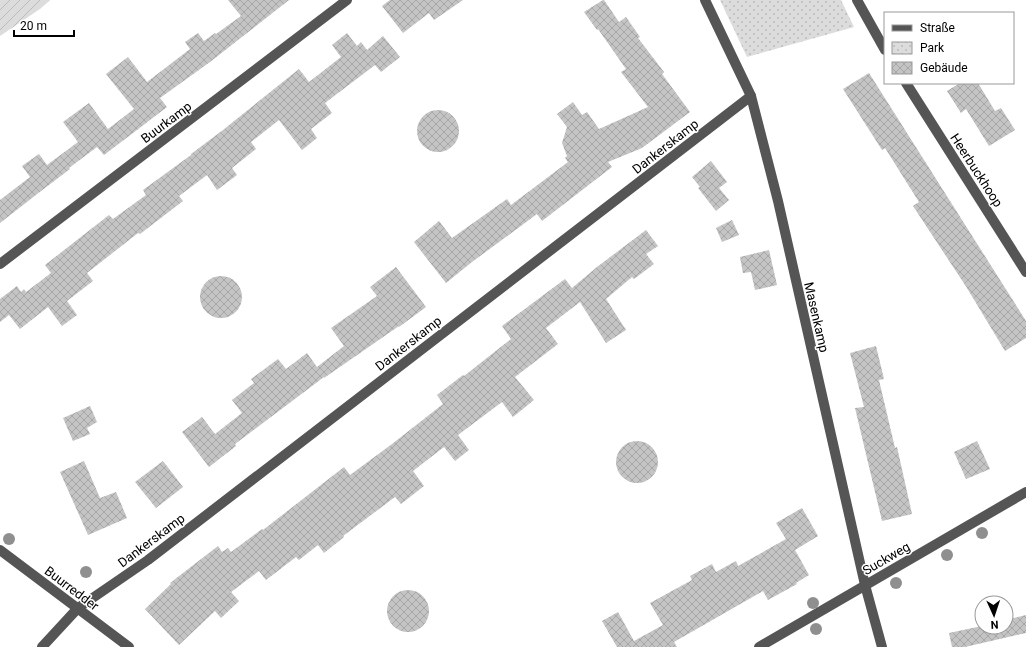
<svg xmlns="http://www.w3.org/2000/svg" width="1026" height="647" font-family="Roboto,sans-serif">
<defs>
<pattern id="park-dots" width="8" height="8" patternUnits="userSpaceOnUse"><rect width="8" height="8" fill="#dcdcdc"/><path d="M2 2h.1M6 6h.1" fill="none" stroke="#bbb" stroke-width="1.8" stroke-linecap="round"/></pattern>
<pattern id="garden-furrows" width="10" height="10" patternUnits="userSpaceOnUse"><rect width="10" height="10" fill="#dcdcdc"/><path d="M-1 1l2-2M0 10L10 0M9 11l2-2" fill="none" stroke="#bbb"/></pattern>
<pattern id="building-cross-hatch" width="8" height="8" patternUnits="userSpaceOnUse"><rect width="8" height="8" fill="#c4c4c4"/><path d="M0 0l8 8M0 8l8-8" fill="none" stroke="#a7a7a7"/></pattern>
</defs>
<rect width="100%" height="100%" fill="#fff"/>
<!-- park -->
<path fill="url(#park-dots)" d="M 720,0 L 841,0 L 854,27 L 747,57 Z"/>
<!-- garden -->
<path fill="url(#garden-furrows)" d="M 0,0 L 50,0 L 40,9 L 0,36 Z"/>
<!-- building -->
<g fill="url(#building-cross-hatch)">
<path d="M 228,0 L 289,0 L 210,62 L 160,98 L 167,107 L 137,130 L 104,155 L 97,147 L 69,168 L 70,169 L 41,191 L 0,223 L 0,200 L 30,177 L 22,166 L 39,154 L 47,165 L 78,142 L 63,122 L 89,103 L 108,129 L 134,109 L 106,74 L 128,57 L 147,82 L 190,49 L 185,42 L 198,33 L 204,41 L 215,33 L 216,34 L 241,16 Z"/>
<path d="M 390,0 L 463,0 L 434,20 L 429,13 L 403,33 L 382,6 Z"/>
<path d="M 603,0 L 604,0 L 619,22 L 626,17 L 640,37 L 638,38 L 664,72 L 662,74 L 690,112 L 642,148 L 608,162 L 612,167 L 542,221 L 537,214 L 472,262 L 446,283 L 414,242 L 439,221 L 452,238 L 507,199 L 511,205 L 568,162 L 565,158 L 567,156 L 562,143 L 567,127 L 557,114 L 573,102 L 582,115 L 587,112 L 599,129 L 648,107 L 621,72 L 626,69 L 598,29 L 597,30 L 584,12 Z"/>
<path d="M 347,33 L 357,46 L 361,42 L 367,50 L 383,36 L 400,57 L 381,72 L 375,65 L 325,103 L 332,113 L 311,129 L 317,138 L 302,150 L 279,120 L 251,142 L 256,149 L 232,168 L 237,175 L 217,190 L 207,175 L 179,196 L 183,201 L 140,234 L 138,233 L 87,273 L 93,281 L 67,301 L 77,315 L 62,326 L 48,307 L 20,329 L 9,315 L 0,322 L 0,299 L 17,286 L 21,292 L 24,289 L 26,292 L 51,273 L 45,265 L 109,215 L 113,219 L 146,195 L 143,190 L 191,155 L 191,154 L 223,130 L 299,69 L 309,82 L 341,57 L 332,45 Z"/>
<path d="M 869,73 L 1026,321 L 1026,338 L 1005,351 L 967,288 L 913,206 L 919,202 L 885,148 L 882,150 L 843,89 Z"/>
<path d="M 960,83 L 978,83 L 995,111 L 1001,108 L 1015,130 L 989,146 L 966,109 L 961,113 L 947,91 Z"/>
<circle cx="438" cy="131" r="21"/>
<path d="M 711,161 L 727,182 L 719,188 L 729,200 L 716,211 L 698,188 L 700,187 L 692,177 Z"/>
<path d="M 732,220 L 739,235 L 722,242 L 716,228 Z"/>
<path d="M 646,230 L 658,246 L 646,254 L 654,264 L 634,279 L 632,277 L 606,299 L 626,330 L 606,343 L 580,302 L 546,328 L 558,344 L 515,377 L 534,400 L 513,417 L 502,402 L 458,435 L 469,450 L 455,461 L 444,447 L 413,471 L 424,486 L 401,504 L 395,497 L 343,536 L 344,537 L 324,553 L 318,545 L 299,560 L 296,557 L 266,580 L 259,571 L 231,592 L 239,601 L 221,618 L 215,611 L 179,645 L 145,609 L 171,584 L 170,583 L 218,546 L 222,552 L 228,548 L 231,552 L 262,529 L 263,530 L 344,467 L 350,475 L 392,444 L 443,404 L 437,395 L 463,375 L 464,376 L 511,339 L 502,326 L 565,279 L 572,288 L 597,267 Z"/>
<path d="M 769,250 L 777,285 L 755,290 L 751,272 L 743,273 L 740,257 Z"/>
<path d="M 396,267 L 426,307 L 399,327 L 399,326 L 324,378 L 324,377 L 235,444 L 236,446 L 209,467 L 182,432 L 202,417 L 215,434 L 242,413 L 232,400 L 254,383 L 251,379 L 278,359 L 286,369 L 307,353 L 317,367 L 344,346 L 331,328 L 377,296 L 370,287 Z"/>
<circle cx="221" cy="297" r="21"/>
<path d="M 876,346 L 884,379 L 879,380 L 895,448 L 897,447 L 912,514 L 882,521 L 855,408 L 864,407 L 850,353 Z"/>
<path d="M 90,406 L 97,422 L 87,428 L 90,434 L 73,441 L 63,418 Z"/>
<circle cx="637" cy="462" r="21"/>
<path d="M 977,441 L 990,469 L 966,479 L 954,452 Z"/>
<path d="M 84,461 L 100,498 L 116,492 L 127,518 L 88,535 L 60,472 Z"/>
<path d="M 163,461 L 183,487 L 156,508 L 135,482 Z"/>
<path d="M 802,508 L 818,536 L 795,550 L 809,575 L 796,583 L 797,584 L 768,600 L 763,591 L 674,642 L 677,647 L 617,647 L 602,621 L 618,612 L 634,641 L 663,625 L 650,603 L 692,580 L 690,576 L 712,564 L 716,572 L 736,561 L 738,566 L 786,539 L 776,523 Z"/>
<circle cx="408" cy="611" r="21"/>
<path d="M 1026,615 L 1026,633 L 965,647 L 952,647 L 949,633 L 982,626 L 982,627 L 1006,627 L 1006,620 Z"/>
</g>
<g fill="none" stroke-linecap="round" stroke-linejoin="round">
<!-- minor -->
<g stroke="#555" stroke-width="10">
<path d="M 705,0 L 751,96 L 778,201 L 865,585 L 882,647"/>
<path d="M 857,0 L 885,50"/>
<path d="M 906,83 L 1026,272"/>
<path d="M 0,264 L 347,0"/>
<path d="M 0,550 L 129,647"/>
<path d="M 42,647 L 78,608 L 148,560 L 751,96"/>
<path d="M 759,647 L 1026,492"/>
</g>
</g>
<!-- trees -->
<g fill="#8f8f8f">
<circle cx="982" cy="533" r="6"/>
<circle cx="9" cy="539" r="6"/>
<circle cx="947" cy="555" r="6"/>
<circle cx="86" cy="572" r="6"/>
<circle cx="896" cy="583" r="6"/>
<circle cx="813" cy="603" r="6"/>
<circle cx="816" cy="629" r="6"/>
</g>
<g text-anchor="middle" stroke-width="3" stroke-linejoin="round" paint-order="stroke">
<!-- street labels -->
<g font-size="13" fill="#000" stroke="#fff">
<text transform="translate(166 122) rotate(-37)" y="5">Buurkamp</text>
<text transform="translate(665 146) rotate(-38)" y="5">Dankerskamp</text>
<text transform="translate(977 170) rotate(57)" y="5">Heerbuckhoop</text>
<text transform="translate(817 317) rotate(77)" y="5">Masenkamp</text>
<text transform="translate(408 343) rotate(-38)" y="5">Dankerskamp</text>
<text transform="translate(151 540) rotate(-37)" y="5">Dankerskamp</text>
<text transform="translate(886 558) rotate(-30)" y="5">Suckweg</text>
<text transform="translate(72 588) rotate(37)" y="5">Buurredder</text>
</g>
</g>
<!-- legend -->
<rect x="884" y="12" width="130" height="72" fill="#ffffff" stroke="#999999"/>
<rect x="892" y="25" width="20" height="6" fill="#555555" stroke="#999999"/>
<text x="920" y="32" font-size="12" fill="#000000">Straße</text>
<rect x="892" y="42" width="20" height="12" fill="url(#park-dots)" stroke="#999999"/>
<text x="920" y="52" font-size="12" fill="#000000">Park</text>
<rect x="892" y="62" width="20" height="12" fill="url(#building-cross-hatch)" stroke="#999999"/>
<text x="920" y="72" font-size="12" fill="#000000">Gebäude</text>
<!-- north arrow -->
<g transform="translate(994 615) rotate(177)"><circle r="19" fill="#ffffff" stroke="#999999"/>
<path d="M0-3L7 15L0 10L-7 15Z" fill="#000000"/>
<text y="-6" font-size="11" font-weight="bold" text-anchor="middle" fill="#000000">N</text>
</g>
<!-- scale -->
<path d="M14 30v6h60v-6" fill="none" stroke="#000000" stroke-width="2"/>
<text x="20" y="30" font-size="12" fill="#000000" stroke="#ffffff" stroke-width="3" paint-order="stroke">20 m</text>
</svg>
